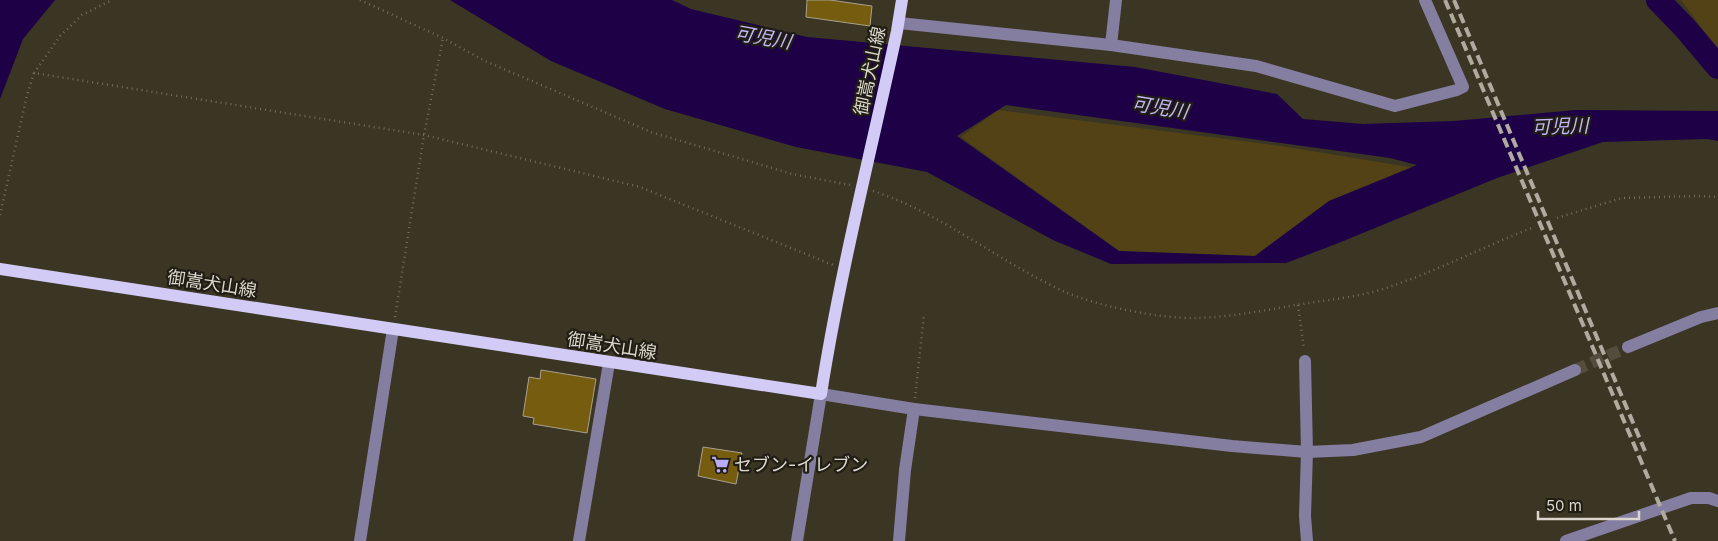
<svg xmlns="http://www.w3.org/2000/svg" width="1718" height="541" font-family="Inter,'Noto Sans JP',sans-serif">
<rect width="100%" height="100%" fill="#3b3524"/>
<!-- green -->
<g fill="#524215">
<path d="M 1681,0 L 1718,0 L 1718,50 Z"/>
<path d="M 998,110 L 1281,146 L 1415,168 L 1329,201 L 1255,256 L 1119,251 L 961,137 Z"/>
</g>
<!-- water -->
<g fill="#1e0047" fill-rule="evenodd">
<path d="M 0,0 L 55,0 L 23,39 L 0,99 Z"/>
<path d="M 450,0 L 672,0 L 691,9 L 807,37 L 1135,67 L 1277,94 L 1303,119 L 1363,124 L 1454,121 L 1576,110 L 1718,111 L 1718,141 L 1707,139 L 1603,142 L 1497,178 L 1336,244 L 1286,263 L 1111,264 L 1053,240 L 927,172 L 796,147 L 665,109 L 551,61 ZM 1006,105 L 1390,158 L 1417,165 L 1329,201 L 1255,256 L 1119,251 L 957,136 Z"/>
</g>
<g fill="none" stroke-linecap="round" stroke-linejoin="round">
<!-- river -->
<path stroke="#1e0047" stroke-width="24" d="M 1658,0 L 1686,29 L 1718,67"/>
</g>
<!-- building -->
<g fill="#755c0e" stroke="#aaa28e">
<path d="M 807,0 L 830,0 L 872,6 L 870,26 L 806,17 Z"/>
<path d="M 541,370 L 596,379 L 587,433 L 533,424 L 534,418 L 523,416 L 529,377 L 540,379 Z"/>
<path d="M 703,447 L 742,453 L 736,484 L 698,476 Z"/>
</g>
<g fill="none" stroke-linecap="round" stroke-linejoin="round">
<!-- minor-tunnel -->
<path stroke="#534d3d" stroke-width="12" stroke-dasharray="12 6" stroke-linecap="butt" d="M 1575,370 L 1628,347"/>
<!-- path -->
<g stroke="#716c5d" stroke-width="2.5" stroke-dasharray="1 4" stroke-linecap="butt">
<path d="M 360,0 L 443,38 L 485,61 L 651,132 L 792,174 L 850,185"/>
<path d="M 34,73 L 60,36 L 82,15 L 112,0"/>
<path d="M 873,191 C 941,213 998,261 1063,291 C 1096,306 1161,319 1196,318 C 1232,317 1267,310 1301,304 C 1329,300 1357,297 1383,289 C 1435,272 1483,247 1534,227"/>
<path d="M 0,215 L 27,95 L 34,73 L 424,135 L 640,187 L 833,265"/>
<path d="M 1557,218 L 1622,198 L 1697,196 L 1718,197"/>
<path d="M 1298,305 L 1304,349"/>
<path d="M 395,317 L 424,135 L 443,38"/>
<path d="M 915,398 L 924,315"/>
</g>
<!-- minor -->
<g stroke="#847ea1" stroke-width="12">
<path d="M 899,23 L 1111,45 L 1256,66 L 1395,106 L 1457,90 L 1463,87 L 1425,0"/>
<path d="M 1111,45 L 1116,0"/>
<path d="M 1628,347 L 1701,317 L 1718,313"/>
<path d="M 1305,361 L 1307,452 L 1305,516 L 1307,541"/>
<path d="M 360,541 L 393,329"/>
<path d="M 579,541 L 609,363"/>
<path d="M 797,541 L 821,394 L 914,409 L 1232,446 L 1307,452 L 1353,450 L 1421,437 L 1575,370"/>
<path d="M 899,541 L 905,470 L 914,409"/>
<path d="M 1566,541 L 1691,498 L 1709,498 L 1718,501"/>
</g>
<!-- major -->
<path stroke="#d2cbf6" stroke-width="12" d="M 0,269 L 821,394 C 840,272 871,152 897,31 L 902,0"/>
<!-- rail -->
<g stroke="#b0ab9f" stroke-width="4" stroke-dasharray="10 5" stroke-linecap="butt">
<path d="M 1445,0 L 1675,541"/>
<path d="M 1454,0 L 1645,451"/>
</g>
</g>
<!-- icons -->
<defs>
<symbol id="supermarket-bare" viewBox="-9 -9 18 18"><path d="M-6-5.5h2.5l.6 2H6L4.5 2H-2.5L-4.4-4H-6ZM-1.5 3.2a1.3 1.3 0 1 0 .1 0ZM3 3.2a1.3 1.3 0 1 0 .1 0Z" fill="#baaaf7" stroke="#201d15" stroke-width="2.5" paint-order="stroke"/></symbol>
</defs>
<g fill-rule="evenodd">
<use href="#supermarket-bare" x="708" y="452" width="25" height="25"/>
</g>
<g text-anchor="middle" stroke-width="4.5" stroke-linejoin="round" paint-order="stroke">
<!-- street labels -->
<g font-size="18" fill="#dbd7cc" stroke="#201d15">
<text transform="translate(870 71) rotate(-78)" y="6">御嵩犬山線</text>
<text transform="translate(212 284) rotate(9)" y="6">御嵩犬山線</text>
<text transform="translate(612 346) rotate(9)" y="6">御嵩犬山線</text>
</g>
<!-- poi labels -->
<g font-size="18" fill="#dbd7cc" stroke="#201d15" text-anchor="start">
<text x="734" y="471">セブン-イレブン</text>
</g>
<!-- water labels -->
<g font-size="19" font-style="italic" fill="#c3b7f6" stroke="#201d15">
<text transform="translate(763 37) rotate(10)" y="7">可児川</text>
<text transform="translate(1160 107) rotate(9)" y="7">可児川</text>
<text transform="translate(1560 126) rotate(-2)" y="7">可児川</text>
</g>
</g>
<!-- scale -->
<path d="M1538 511v8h101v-8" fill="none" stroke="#dbd7cc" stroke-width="2.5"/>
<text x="1546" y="511" font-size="15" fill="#dbd7cc" stroke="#201d15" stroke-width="4" paint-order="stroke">50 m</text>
</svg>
